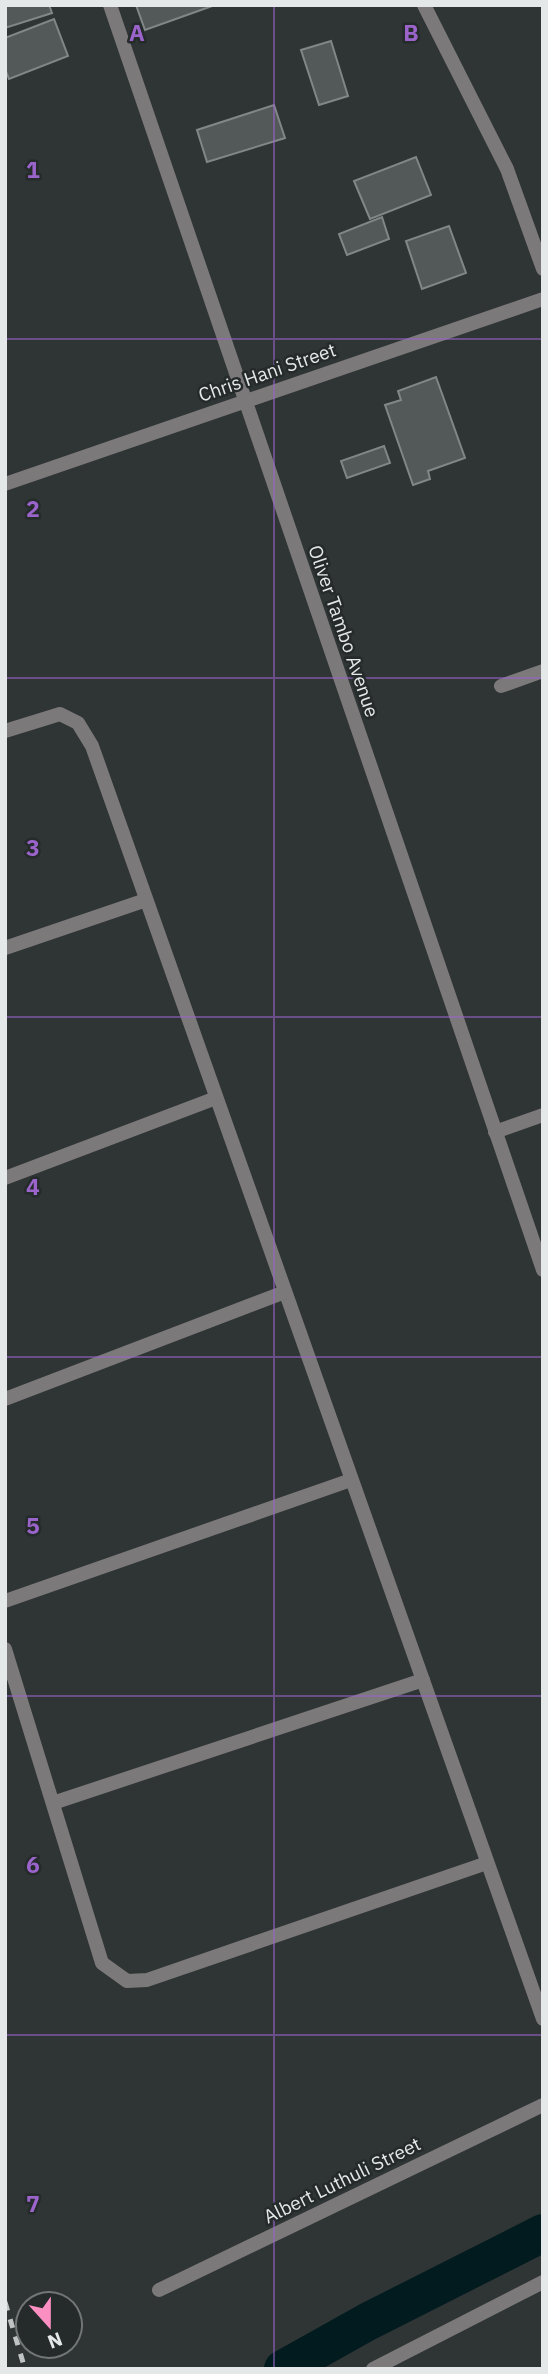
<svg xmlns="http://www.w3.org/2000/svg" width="548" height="2374" font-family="'IBM Plex Sans',sans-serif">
<rect width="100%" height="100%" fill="#2f3435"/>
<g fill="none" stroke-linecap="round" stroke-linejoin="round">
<!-- canal -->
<path stroke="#011b1f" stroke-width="38" d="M 283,2369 L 367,2322 L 543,2233"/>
</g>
<!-- building -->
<g fill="#535859" stroke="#818787" stroke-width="2">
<path d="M 5,5 L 49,5 L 52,13 L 5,28 Z"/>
<path d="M 136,5 L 215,5 L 145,30 Z"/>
<path d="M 54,19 L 68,56 L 9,79 L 5,69 L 5,38 Z"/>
<path d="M 331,41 L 348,96 L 319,105 L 301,50 Z"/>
<path d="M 274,105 L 285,138 L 207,162 L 197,130 Z"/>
<path d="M 416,157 L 431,195 L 370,219 L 354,181 Z"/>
<path d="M 382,217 L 389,239 L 347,255 L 339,234 Z"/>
<path d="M 449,226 L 466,273 L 422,289 L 406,241 Z"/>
<path d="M 436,377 L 465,458 L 428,471 L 430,479 L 413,485 L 385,405 L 401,400 L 398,391 Z"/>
<path d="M 384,446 L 390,463 L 347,478 L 341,461 Z"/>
</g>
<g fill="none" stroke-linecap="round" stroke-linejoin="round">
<!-- minor -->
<g stroke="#7c797a" stroke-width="14">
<path d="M 110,5 L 543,1270"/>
<path d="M 424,5 L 507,169 L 543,269"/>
<path d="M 5,484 L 543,299"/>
<path d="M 501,686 L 543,671"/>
<path d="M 5,731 L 60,714 L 78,723 L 92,746 L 543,2019"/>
<path d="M 5,948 L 146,900"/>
<path d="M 495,1132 L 543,1115"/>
<path d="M 5,1178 L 216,1098"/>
<path d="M 5,1399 L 285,1292"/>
<path d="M 5,1601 L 351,1480"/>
<path d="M 5,1649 L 102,1963 L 127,1981 L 147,1980 L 487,1863"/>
<path d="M 53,1803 L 423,1680"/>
<path d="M 159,2290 L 543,2105"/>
<path d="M 373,2369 L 543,2282"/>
</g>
<!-- rail -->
<path stroke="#bfc3c3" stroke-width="5" stroke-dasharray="9 9" stroke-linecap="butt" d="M 5,2302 L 25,2369"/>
</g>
<!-- grid -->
<path fill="none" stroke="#9b64cb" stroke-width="2" stroke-opacity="0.55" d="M 274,5 L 274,2369M 5,339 L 543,339M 5,678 L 543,678M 5,1017 L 543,1017M 5,1357 L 543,1357M 5,1696 L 543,1696M 5,2035 L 543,2035"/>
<g text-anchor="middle" stroke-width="5" stroke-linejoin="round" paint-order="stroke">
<!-- street labels -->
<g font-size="19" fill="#e5e8e8" stroke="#252a2b">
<text transform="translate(267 372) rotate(-19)" y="7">Chris Hani Street</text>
<text transform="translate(344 631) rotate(71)" y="7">Oliver Tambo Avenue</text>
<text transform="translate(342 2180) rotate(-26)" y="7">Albert Luthuli Street</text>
</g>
</g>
<g font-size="23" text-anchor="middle" font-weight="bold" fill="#9b64cb" stroke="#252a2b" stroke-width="5" stroke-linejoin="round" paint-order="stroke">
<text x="137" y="41">A</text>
<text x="411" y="41">B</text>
<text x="33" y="178">1</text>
<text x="33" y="517">2</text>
<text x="33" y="856">3</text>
<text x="33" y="1195">4</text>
<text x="33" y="1534">5</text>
<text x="33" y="1873">6</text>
<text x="33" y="2212">7</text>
</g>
<!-- border -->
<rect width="548" height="2374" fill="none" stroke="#e5e8e8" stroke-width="14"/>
<!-- north arrow -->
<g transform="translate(49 2325) rotate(159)"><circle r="33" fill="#252a2b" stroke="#727677" stroke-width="2"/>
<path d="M0-5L12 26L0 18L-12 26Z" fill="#fc8fc2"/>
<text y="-10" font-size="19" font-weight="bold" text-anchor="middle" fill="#e5e8e8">N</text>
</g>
</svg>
